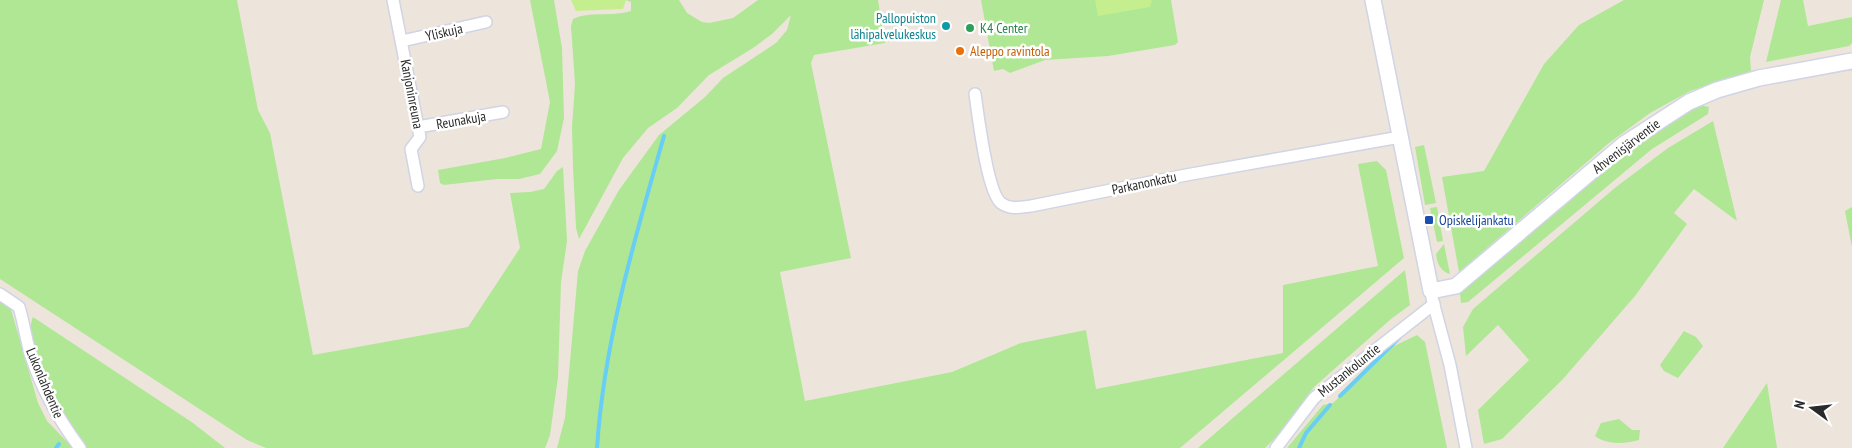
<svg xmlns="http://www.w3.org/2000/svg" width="1852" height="448" font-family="'PT Sans Narrow',sans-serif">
<rect width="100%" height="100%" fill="#ede5db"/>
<!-- green -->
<g fill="#afe794">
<path d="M 0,0 L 237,0 L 258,110 L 270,133 L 313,355 L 468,327 L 520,248 L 510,193 L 530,192 L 544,189 L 557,171 L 563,167 L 567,241 L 561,282 L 558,377 L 550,435 L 545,448 L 266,448 L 247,440 L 0,279 Z"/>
<path d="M 530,0 L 554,0 L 562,48 L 564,118 L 557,151 L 540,174 L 519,179 L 497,179 L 444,185 L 440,183 L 438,170 L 505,158 L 541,149 L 550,102 Z"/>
<path d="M 626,0 L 679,0 L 687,13 L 702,22 L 709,23 L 733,18 L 758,0 L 878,0 L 885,43 L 814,55 L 811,63 L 851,258 L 780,272 L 805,401 L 952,372 L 1021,343 L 1086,330 L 1096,389 L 1283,353 L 1283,285 L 1378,266 L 1358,164 L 1377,161 L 1386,170 L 1404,258 L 1180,448 L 557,448 L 565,418 L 578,271 L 585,251 L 619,190 L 659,135 L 705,97 L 723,78 L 776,43 L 787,30 L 791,15 L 772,34 L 753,48 L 709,75 L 677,108 L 648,128 L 623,158 L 579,239 L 576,228 L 573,167 L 572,127 L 575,84 L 571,26 L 573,19 C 589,11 612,17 631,11 L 631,2 Z"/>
<path d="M 981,0 L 1171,0 L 1178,42 L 1175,45 L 1108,56 L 1045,60 L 1010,73 L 1003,69 L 994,71 Z"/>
<path d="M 1624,0 L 1764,0 L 1750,57 L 1751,71 L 1690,91 L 1650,113 L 1609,143 L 1459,272 L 1442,177 L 1484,171 L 1544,64 L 1579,25 Z"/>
<path d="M 1781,0 L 1803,0 L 1808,26 L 1852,17 L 1852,43 L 1849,46 L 1766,62 Z"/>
<path d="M 1700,105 L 1709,107 L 1708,114 L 1652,149 L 1468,302 L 1461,303 L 1460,293 L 1463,288 L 1641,140 Z"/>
<path d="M 1713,121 L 1737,221 L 1694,189 L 1674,213 L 1687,224 L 1635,296 L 1563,379 L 1502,439 L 1484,444 L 1478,410 L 1529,360 L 1498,325 L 1466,356 L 1463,327 L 1473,309 L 1616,187 L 1668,148 Z"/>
<path d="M 1424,145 L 1436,203 L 1425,205 L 1415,147 Z"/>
<path d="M 1437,207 L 1443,241 L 1437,242 L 1430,208 Z"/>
<path d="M 1852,207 L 1852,247 L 1845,211 Z"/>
<path d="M 1444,244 L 1450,274 C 1440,271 1437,263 1436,254 Z"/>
<path d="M 1405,270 L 1410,305 L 1391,319 L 1314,387 L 1284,429 L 1265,448 L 1198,448 Z"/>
<path d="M 0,298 L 10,306 L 38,403 L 47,421 L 73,448 L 0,448 Z"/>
<path d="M 33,317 L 193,423 L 225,448 L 85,448 C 68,424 20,345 33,317 Z"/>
<path d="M 1684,331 L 1696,337 L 1703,346 L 1678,378 L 1664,371 L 1660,365 Z"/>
<path d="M 1417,335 L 1425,342 L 1447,448 L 1287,448 L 1323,405 L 1333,403 L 1392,347 Z"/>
<path d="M 1767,383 L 1777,448 L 1723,448 Z"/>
<path d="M 1619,419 L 1632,430 L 1640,430 L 1639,440 C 1624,444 1607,445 1595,436 L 1601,423 Z"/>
</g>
<!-- pitch -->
<g fill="#c5ef8f">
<path d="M 571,0 L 626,0 L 623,9 L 576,11 Z"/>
<path d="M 1095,0 L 1151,0 L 1152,1 L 1150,7 L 1098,16 Z"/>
</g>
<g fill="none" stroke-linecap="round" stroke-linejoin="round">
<!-- stream -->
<g stroke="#68cef5" stroke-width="4">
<path d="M 1340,396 L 1399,338"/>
<path d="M 56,448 L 59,444"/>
<path d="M 597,448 C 604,341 635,238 664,136"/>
<path d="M 1299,448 L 1306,433 L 1330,405"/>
</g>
<defs>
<g id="street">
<path d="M 393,0 L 420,137 L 411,149 L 418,186"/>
<path d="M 402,41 L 486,22"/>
<path d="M 975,94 C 978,114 987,192 1001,203 C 1010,210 1021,207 1031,206 L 1186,175 L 1400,137"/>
<path d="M 418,127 L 503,112"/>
<path d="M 0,294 L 19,307 C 24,323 26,340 31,356 C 42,390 59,420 80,448"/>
<path d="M 1432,298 L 1450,365 L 1466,448"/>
<path d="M 1276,448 L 1314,398 L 1434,304"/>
</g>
<path id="secondary" d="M 1373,0 L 1431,291 L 1456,286 L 1624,144 L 1689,102 L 1717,90 L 1759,78 L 1852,61"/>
</defs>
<!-- street casing -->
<use href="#street" stroke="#d0d4e4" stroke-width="14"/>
<!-- secondary casing -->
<use href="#secondary" stroke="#d0d4e4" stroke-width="18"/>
<!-- street -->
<use href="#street" stroke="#fff" stroke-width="11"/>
<!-- secondary -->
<use href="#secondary" stroke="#fff" stroke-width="15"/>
</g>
<!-- markers -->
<circle fill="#0f9aa8" stroke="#fff" stroke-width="2" cx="946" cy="26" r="5"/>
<circle fill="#2e9e5b" stroke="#fff" stroke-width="2" cx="970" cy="28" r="5"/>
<circle fill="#e8710a" stroke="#fff" stroke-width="2" cx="960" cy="51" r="5"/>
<rect fill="#1a4fb4" stroke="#fff" stroke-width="2" x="1424" y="215" width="10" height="10" rx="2.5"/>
<g text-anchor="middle" stroke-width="5" stroke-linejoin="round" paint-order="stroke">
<!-- culture labels -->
<g font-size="14" fill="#0d838f" stroke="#fff" text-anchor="end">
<text x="936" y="23">Pallopuiston<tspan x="936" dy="16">lähipalvelukeskus</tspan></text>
</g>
<!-- leisure labels -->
<g font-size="14" fill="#27864d" stroke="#fff" text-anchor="start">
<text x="980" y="33">K4 Center</text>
</g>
<!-- street labels -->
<g font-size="14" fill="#2a2a2a" stroke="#fff">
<text transform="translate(444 32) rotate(-13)" y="5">Yliskuja</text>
<text transform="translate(412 94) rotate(79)" y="5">Kanjoninreuna</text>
<text transform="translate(461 120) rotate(-10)" y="5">Reunakuja</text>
<text transform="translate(1626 146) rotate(-37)" y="5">Ahvenisjärventie</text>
<text transform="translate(1144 183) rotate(-12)" y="5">Parkanonkatu</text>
<text transform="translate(1349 370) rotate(-39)" y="5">Mustankoluntie</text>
<text transform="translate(45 383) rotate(67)" y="5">Lukonlahdentie</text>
</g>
<!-- food labels -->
<g font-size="14" fill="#c56008" stroke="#fff" text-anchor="start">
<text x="970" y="56">Aleppo ravintola</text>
</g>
<!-- transit labels -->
<g font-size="14" fill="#164399" stroke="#fff" text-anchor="start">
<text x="1439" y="225">Opiskelijankatu</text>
</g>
</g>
<!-- north arrow -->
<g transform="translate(1812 408) rotate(285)" stroke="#ffffff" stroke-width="4" paint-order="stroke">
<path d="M0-4L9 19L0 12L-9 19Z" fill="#2a2a2a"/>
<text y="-8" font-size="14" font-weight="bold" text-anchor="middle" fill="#2a2a2a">N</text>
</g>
</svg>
